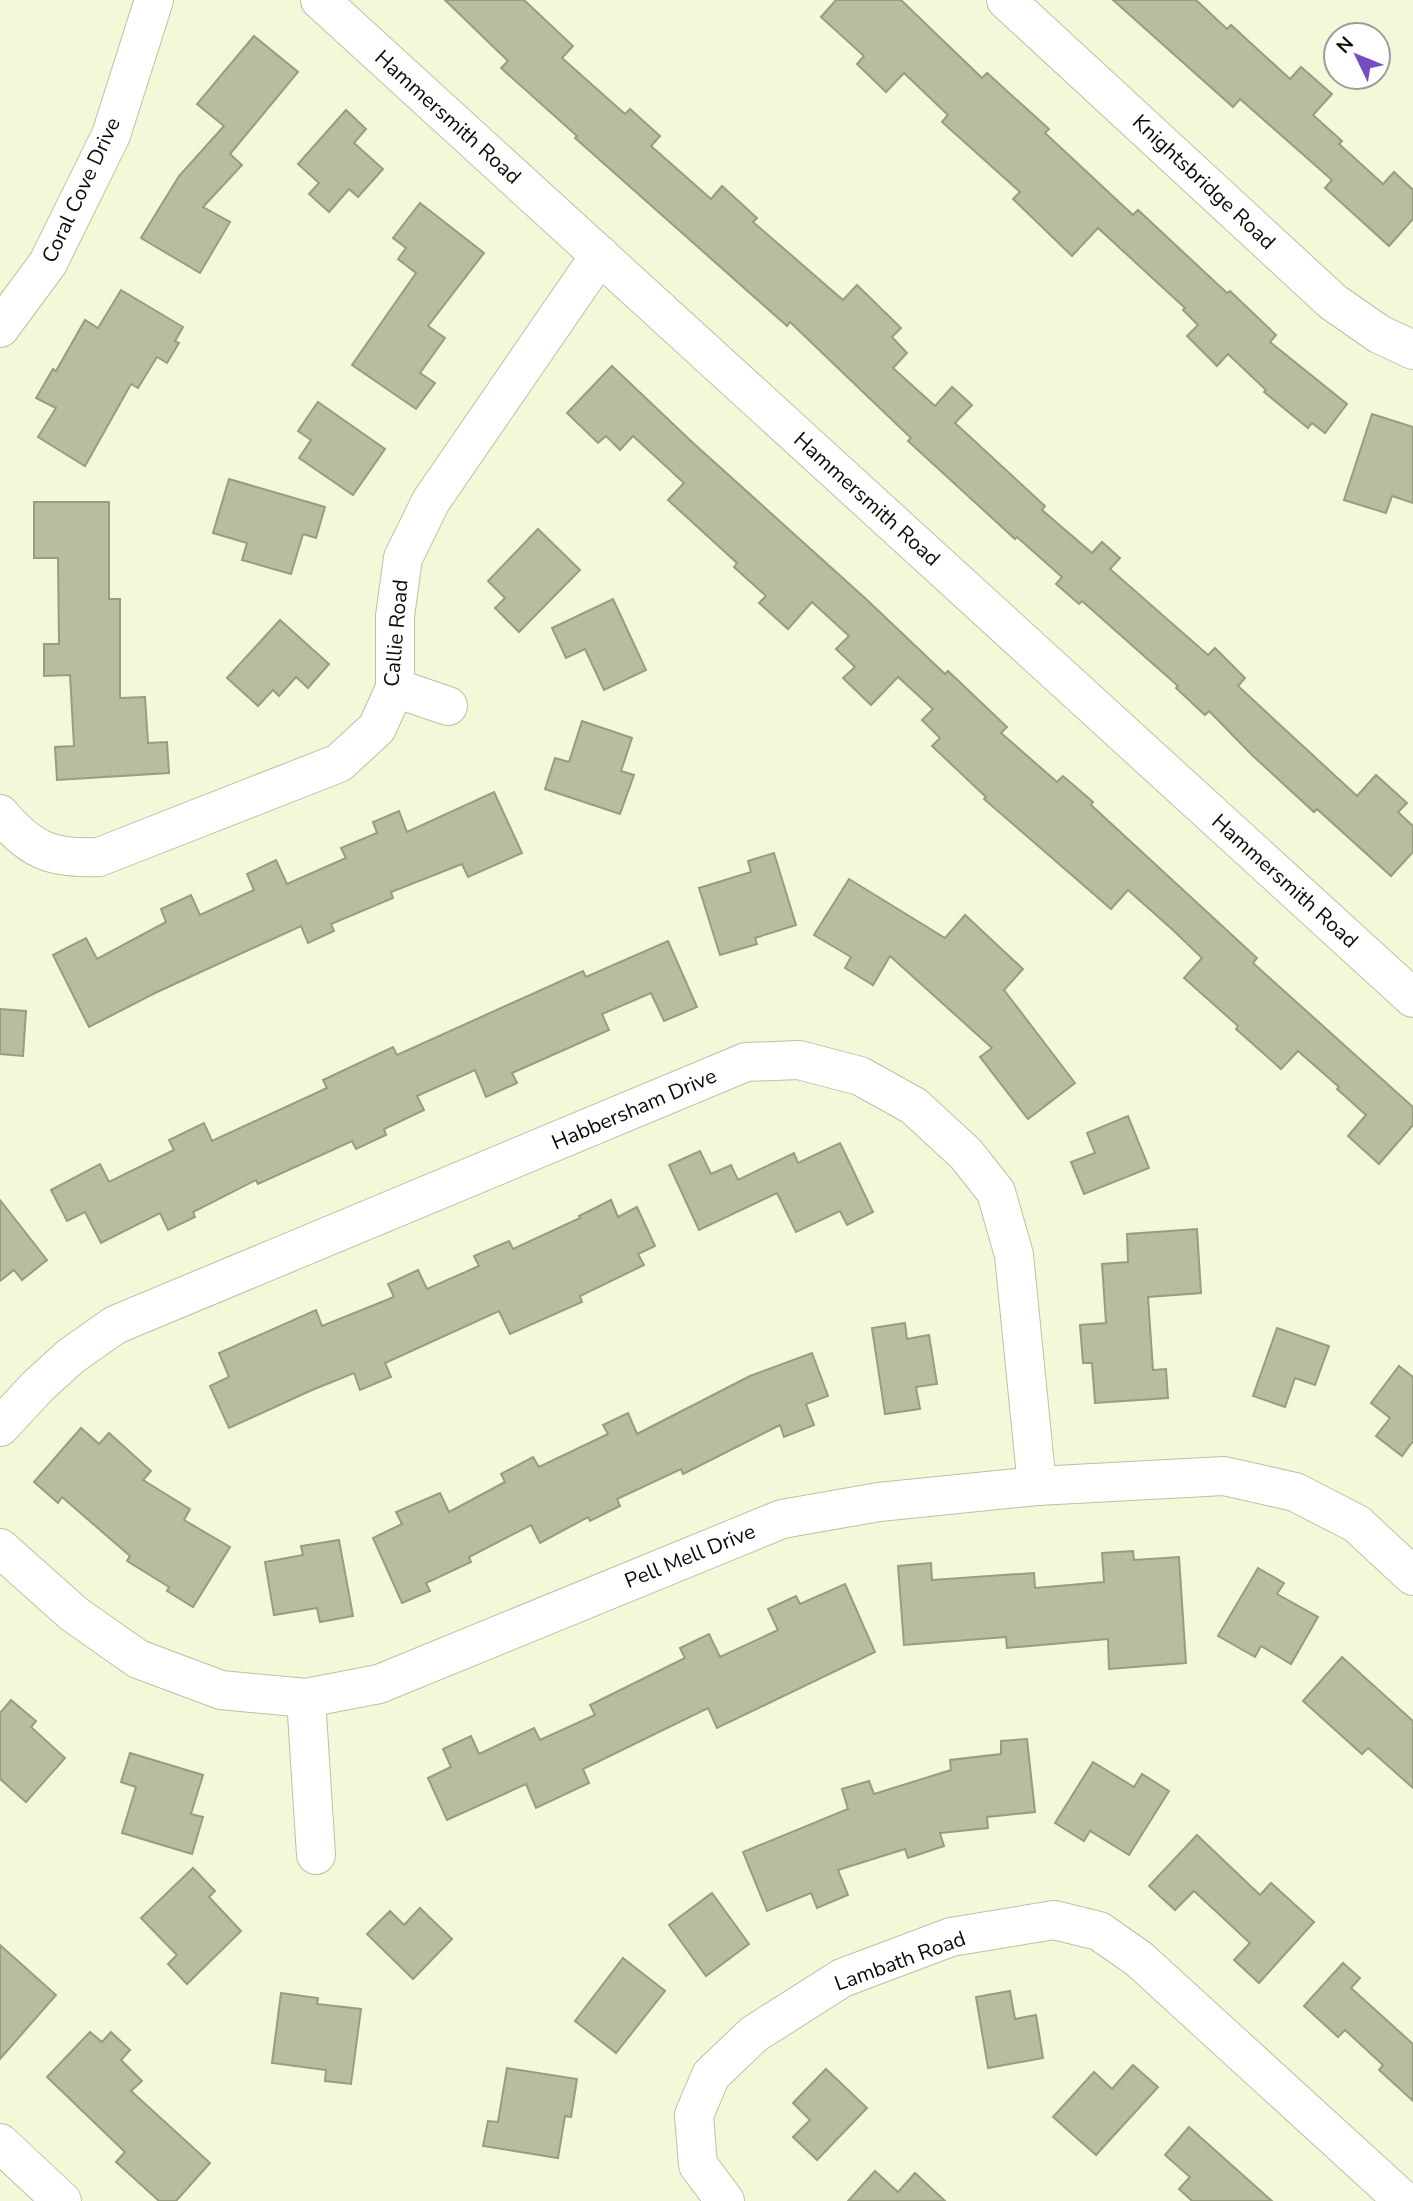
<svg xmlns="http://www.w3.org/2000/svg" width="1413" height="2201" font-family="'Nunito Sans',sans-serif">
<rect width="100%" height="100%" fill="#f3f8d9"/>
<!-- building -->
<g fill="#b8bd9f" stroke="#989c80" stroke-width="2">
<path d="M 445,0 L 524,0 L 573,46 L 562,58 L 625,114 L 630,109 L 660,136 L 651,146 L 711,199 L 722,186 L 757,218 L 753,222 L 843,300 L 857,285 L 901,328 L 892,337 L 907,353 L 893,368 L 935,406 L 952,387 L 972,405 L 955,423 L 1045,506 L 1042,510 L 1092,553 L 1102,542 L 1120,558 L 1110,569 L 1208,655 L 1215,648 L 1245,678 L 1238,686 L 1357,796 L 1376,775 L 1407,803 L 1398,812 L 1413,826 L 1413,852 L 1391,876 L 1317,809 L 1314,812 L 1252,755 L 1209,711 L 1205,715 L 1176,688 L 1178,686 L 1082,601 L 1079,604 L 1056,584 L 1062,577 L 1017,537 L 1015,539 L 908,441 L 911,438 L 790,322 L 787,326 L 575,138 L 577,136 L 501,68 L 508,61 Z"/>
<path d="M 836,0 L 901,0 L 982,78 L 987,73 L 1049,129 L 1045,133 L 1133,215 L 1138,210 L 1227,293 L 1230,291 L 1276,335 L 1270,342 L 1347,404 L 1325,433 L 1312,423 L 1308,428 L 1264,392 L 1266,390 L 1228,354 L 1217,366 L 1187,336 L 1198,325 L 1183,310 L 1185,308 L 1098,228 L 1072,256 L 1013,199 L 1020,192 L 942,122 L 948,115 L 904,73 L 886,92 L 857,64 L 864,56 L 821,17 Z"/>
<path d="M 1113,0 L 1196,0 L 1227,29 L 1231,25 L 1290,79 L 1301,67 L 1332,94 L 1313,115 L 1342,141 L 1339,144 L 1383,184 L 1394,172 L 1413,190 L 1413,219 L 1389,246 L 1325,188 L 1332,180 L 1240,99 L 1233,107 Z"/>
<path d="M 254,36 L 298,72 L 230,154 L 242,165 L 203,207 L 230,222 L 200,273 L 141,238 L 179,176 L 224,126 L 197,104 Z"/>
<path d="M 346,110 L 366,129 L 354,143 L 383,169 L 358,197 L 349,189 L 329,212 L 309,194 L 319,183 L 298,164 Z"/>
<path d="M 420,203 L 484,253 L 428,326 L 445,338 L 420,373 L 435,383 L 416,409 L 352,365 L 416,273 L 398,259 L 406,248 L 393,238 Z"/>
<path d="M 121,290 L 183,327 L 175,341 L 179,343 L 167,363 L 157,357 L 138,388 L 131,384 L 85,466 L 38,437 L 56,408 L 36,398 L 53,369 L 56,371 L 85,320 L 98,328 Z"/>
<path d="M 612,366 L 692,442 L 866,599 L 945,674 L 948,671 L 1007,727 L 1001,733 L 1057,782 L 1063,776 L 1093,802 L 1091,805 L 1257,958 L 1253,963 L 1413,1107 L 1413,1125 L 1379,1164 L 1348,1136 L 1366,1115 L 1337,1089 L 1339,1087 L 1298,1051 L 1281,1069 L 1236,1029 L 1238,1026 L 1184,978 L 1202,958 L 1174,931 L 1128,890 L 1111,909 L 984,799 L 986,797 L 932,746 L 940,738 L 922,720 L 933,709 L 898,677 L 871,705 L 843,678 L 855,667 L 836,649 L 849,636 L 812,602 L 788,629 L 759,603 L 766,596 L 734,567 L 737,563 L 668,500 L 684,483 L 633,436 L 620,450 L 606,436 L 598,443 L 567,413 Z"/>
<path d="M 318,402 L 385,449 L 353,495 L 299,458 L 311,440 L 298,431 Z"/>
<path d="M 1372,414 L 1413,427 L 1413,503 L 1392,496 L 1386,513 L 1344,500 Z"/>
<path d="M 229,479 L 325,507 L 316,538 L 303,534 L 291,574 L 242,560 L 247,543 L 213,533 Z"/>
<path d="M 34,502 L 109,502 L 109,599 L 120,599 L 120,698 L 145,697 L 148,743 L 167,742 L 169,773 L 57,780 L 55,747 L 74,746 L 70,675 L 44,676 L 44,644 L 59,644 L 58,558 L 34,558 Z"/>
<path d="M 538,529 L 580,570 L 519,632 L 495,608 L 505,598 L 488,581 Z"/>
<path d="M 613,599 L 646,670 L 604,690 L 585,649 L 566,658 L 552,628 Z"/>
<path d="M 280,620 L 329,664 L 308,688 L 296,677 L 279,696 L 273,690 L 258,706 L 227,678 Z"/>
<path d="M 582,721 L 632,738 L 621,771 L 634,775 L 620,814 L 545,789 L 555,758 L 569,762 Z"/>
<path d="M 494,792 L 522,853 L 468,877 L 462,864 L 391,892 L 393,898 L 331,924 L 334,931 L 308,943 L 301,926 L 155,993 L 89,1027 L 53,955 L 86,938 L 97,959 L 166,922 L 161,909 L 191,895 L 200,915 L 254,890 L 247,874 L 276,860 L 287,884 L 346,858 L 341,848 L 377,833 L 373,822 L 399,811 L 407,832 Z"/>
<path d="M 774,853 L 796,925 L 755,938 L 757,944 L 720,955 L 699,888 L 751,872 L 748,861 Z"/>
<path d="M 849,879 L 945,938 L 965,915 L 1023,969 L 1004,990 L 1075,1083 L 1028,1119 L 980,1057 L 992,1048 L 890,956 L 873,985 L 845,968 L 851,957 L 814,935 Z"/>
<path d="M 668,941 L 697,1007 L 664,1021 L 651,993 L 602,1014 L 609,1030 L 512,1073 L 517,1083 L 486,1097 L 475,1070 L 417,1096 L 424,1110 L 384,1129 L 386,1135 L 356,1149 L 352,1141 L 258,1184 L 256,1180 L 193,1212 L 195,1217 L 168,1230 L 160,1213 L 101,1243 L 85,1212 L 67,1221 L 51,1190 L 100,1164 L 109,1182 L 174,1150 L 169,1140 L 204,1123 L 212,1141 L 327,1088 L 323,1080 L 393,1047 L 397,1055 L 583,971 L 586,977 Z"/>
<path d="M 0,1009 L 26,1011 L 23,1056 L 0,1054 Z"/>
<path d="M 1128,1116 L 1149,1168 L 1084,1194 L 1071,1162 L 1095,1153 L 1087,1133 Z"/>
<path d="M 840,1143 L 873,1212 L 847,1225 L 840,1211 L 796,1232 L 777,1193 L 699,1230 L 669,1165 L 700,1151 L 711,1174 L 731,1165 L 738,1180 L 794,1153 L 798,1163 Z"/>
<path d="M 0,1200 L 47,1260 L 22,1280 L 14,1270 L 0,1281 Z"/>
<path d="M 611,1200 L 618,1217 L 637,1207 L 655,1246 L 638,1254 L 644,1265 L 580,1296 L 582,1302 L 510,1334 L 499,1311 L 385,1363 L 391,1377 L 360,1390 L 354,1373 L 312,1390 L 229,1428 L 210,1386 L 229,1377 L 219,1353 L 316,1310 L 322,1326 L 394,1297 L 388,1284 L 418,1270 L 427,1289 L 479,1266 L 474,1256 L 509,1241 L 513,1249 L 580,1218 L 579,1216 Z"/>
<path d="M 1197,1229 L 1201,1293 L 1148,1297 L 1153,1370 L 1166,1369 L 1168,1398 L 1095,1403 L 1092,1363 L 1083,1363 L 1080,1325 L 1106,1323 L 1102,1264 L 1128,1262 L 1127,1234 Z"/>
<path d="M 905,1323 L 907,1339 L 929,1335 L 937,1384 L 916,1387 L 920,1409 L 885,1414 L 872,1328 Z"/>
<path d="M 1277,1328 L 1329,1346 L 1315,1385 L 1295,1378 L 1285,1407 L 1253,1396 Z"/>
<path d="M 812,1353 L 828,1396 L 806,1404 L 814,1425 L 784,1437 L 780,1425 L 683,1474 L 681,1469 L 617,1499 L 620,1506 L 590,1521 L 588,1517 L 540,1543 L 531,1525 L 469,1557 L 471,1562 L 426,1583 L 430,1591 L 402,1603 L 373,1538 L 402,1524 L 396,1512 L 440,1493 L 449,1512 L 505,1482 L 501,1474 L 533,1457 L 539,1467 L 608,1434 L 603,1425 L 628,1413 L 637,1434 L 750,1376 Z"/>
<path d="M 1399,1366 L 1413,1377 L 1413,1441 L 1402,1456 L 1376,1436 L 1390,1418 L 1371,1403 Z"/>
<path d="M 81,1428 L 99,1444 L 109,1433 L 151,1471 L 143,1480 L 190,1509 L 184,1520 L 230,1547 L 193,1607 L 167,1591 L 169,1587 L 127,1561 L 130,1556 L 62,1497 L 58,1503 L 34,1482 Z"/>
<path d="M 339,1540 L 353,1616 L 320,1622 L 317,1608 L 274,1615 L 265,1562 L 303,1555 L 301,1546 Z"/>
<path d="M 1133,1551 L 1134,1560 L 1179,1557 L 1186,1663 L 1109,1669 L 1108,1639 L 1007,1648 L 1006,1637 L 904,1645 L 898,1566 L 931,1563 L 932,1580 L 1034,1573 L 1035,1588 L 1104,1582 L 1102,1553 Z"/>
<path d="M 1258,1568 L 1284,1583 L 1277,1594 L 1318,1617 L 1291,1664 L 1261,1646 L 1255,1657 L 1218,1636 Z"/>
<path d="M 845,1584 L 875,1652 L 717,1728 L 708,1708 L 583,1769 L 589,1783 L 536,1808 L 526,1784 L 447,1820 L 428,1778 L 451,1767 L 443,1749 L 471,1736 L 479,1754 L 534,1728 L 540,1740 L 595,1715 L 590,1705 L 685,1658 L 680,1648 L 709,1634 L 720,1657 L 778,1630 L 768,1609 L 796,1596 L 800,1604 Z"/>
<path d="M 1342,1657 L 1413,1721 L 1413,1788 L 1368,1748 L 1362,1754 L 1303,1701 Z"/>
<path d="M 11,1700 L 36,1721 L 31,1727 L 65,1758 L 26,1802 L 0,1779 L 0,1713 Z"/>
<path d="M 1027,1739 L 1035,1812 L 987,1817 L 988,1828 L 940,1833 L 944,1846 L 908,1858 L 905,1849 L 838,1870 L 848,1895 L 817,1908 L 811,1893 L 767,1911 L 743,1852 L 848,1809 L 842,1789 L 869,1781 L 874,1794 L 951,1770 L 950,1760 L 1001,1754 L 1001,1741 Z"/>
<path d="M 130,1753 L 203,1775 L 191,1814 L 203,1817 L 192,1854 L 122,1833 L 136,1787 L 121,1782 Z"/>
<path d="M 1093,1762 L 1134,1787 L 1142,1774 L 1169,1791 L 1129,1855 L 1090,1831 L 1084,1841 L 1055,1823 Z"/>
<path d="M 1197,1835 L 1260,1895 L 1271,1883 L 1314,1922 L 1259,1983 L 1234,1960 L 1250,1943 L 1194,1891 L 1175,1910 L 1149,1886 Z"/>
<path d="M 193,1868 L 215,1891 L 209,1897 L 241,1931 L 187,1984 L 168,1964 L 177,1955 L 141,1918 Z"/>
<path d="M 712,1893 L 749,1944 L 706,1976 L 669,1925 Z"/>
<path d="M 420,1908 L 452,1939 L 413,1979 L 367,1934 L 390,1911 L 404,1925 Z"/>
<path d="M 0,1945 L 56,1995 L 0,2059 Z"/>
<path d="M 623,1958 L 665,1991 L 616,2053 L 575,2021 Z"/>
<path d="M 1343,1963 L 1360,1978 L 1351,1988 L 1413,2044 L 1413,2101 L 1379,2070 L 1383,2065 L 1345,2030 L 1338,2037 L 1304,2006 Z"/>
<path d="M 1010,1991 L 1015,2019 L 1036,2015 L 1043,2058 L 988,2068 L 976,1997 Z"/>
<path d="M 281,1993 L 318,1998 L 317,2004 L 361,2009 L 351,2084 L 325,2081 L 326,2070 L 272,2063 Z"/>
<path d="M 90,2032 L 102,2042 L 111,2032 L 130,2050 L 121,2060 L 142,2081 L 131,2091 L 210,2163 L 176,2201 L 159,2201 L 116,2162 L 125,2152 L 47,2077 Z"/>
<path d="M 1133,2065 L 1158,2087 L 1096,2155 L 1053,2117 L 1094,2072 L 1112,2089 Z"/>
<path d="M 507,2068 L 577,2079 L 571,2117 L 565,2116 L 558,2158 L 483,2146 L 488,2121 L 498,2122 Z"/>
<path d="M 826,2069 L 867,2108 L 817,2160 L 793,2137 L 810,2120 L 793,2103 Z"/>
<path d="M 1189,2127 L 1272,2201 L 1192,2201 L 1179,2189 L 1190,2177 L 1165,2155 Z"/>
<path d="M 875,2171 L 898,2192 L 915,2173 L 945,2201 L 848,2201 Z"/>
</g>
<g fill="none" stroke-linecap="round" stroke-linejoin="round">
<defs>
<g id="minor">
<path d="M 320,0 L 1413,998"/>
<path d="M 1006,0 L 1333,302 L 1379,334 L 1413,350"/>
<path d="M 0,328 L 48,263 L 111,135 L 154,0"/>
<path d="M 395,688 L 448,706"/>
<path d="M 0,814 C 31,851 52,859 99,857 L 339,763 L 377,728 L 395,688 L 395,616 L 403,558 L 431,501 L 600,255"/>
<path d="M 0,1427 L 38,1386 L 71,1356 L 115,1325 L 746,1062 L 799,1060 L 860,1076 L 914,1106 L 966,1154 L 996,1192 L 1014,1255 L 1037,1486"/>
<path d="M 0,1548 L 74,1614 L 138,1659 L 221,1690 L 306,1698 L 379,1684 L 782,1519 L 879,1502 L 1037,1486 L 1224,1476 L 1295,1492 L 1357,1524 L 1413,1576"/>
<path d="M 306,1698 L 316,1855"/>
<path d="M 0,2143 L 62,2201"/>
<path d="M 725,2201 L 698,2165 L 694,2115 L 711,2075 L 754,2034 L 842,1978 L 951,1937 L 1054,1920 L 1099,1931 L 1139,1959 L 1404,2201"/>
</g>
</defs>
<!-- minor casing -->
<use href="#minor" stroke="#bdc1a3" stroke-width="40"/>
<!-- minor -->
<use href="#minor" stroke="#fff" stroke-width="38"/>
</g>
<g text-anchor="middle" stroke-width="7" stroke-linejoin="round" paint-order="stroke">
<!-- street labels -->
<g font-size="21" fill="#0b0c04" stroke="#fff">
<text transform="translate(448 117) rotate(42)" y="7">Hammersmith Road</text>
<text transform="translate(1204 182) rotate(43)" y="7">Knightsbridge Road</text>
<text transform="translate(81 190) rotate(-65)" y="7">Coral Cove Drive</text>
<text transform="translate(867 499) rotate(42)" y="7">Hammersmith Road</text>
<text transform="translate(396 633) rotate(-85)" y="7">Callie Road</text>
<text transform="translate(1285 881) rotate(42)" y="7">Hammersmith Road</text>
<text transform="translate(634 1109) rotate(-23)" y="7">Habbersham Drive</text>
<text transform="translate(690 1556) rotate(-22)" y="7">Pell Mell Drive</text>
<text transform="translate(900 1961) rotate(-20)" y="7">Lambath Road</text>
</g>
</g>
<!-- north arrow -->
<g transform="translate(1357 56) rotate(313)"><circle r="33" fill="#ffffff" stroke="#9d9e9b" stroke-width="2"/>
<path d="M0-5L12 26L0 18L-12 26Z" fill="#744cc4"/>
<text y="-10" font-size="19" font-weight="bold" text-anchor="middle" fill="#0b0c04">N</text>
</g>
</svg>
